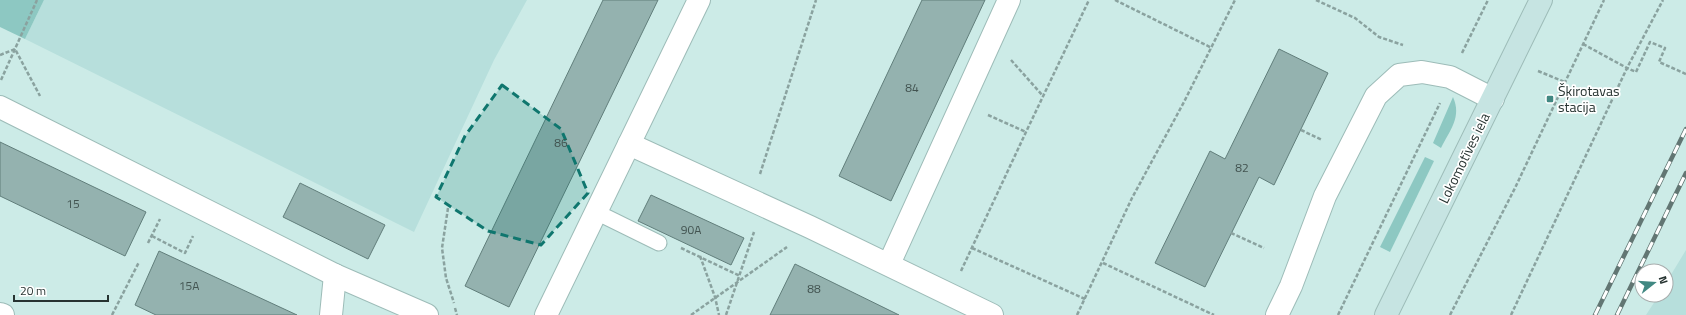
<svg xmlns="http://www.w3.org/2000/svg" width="1686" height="315" font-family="'Titillium Web',sans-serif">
<rect width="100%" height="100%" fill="#ccebe7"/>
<!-- built -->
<g fill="#b7dfdc">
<path d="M 44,0 L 527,0 L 494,60 L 414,232 L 25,39 Z"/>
<path d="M 1686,250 L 1686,315 L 1646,315 L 1659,295 L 1666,295 L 1666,283 Z"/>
</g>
<!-- green -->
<g fill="#8dc8c2">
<path d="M 0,0 L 44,0 L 25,39 L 0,27 Z"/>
<path d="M 1453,97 C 1462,117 1450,130 1441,148 L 1433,143 Z"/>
<path d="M 1425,157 L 1434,161 L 1390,252 L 1380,247 Z"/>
</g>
<!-- building -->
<g fill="#94b2af" stroke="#617e7b">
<path d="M 603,0 L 658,0 L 509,307 L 465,286 Z"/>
<path d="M 922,0 L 985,0 L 891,201 L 839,176 Z"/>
<path d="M 1279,49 L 1328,73 L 1274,185 L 1259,177 L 1205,287 L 1155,263 L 1210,151 L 1225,159 Z"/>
<path d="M 0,142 L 146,212 L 125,256 L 0,196 Z"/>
<path d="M 300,183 L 385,225 L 368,259 L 283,217 Z"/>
<path d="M 651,195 L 744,238 L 731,265 L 638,221 Z"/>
<path d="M 159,251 L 297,315 L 156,315 L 135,305 Z"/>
<path d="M 795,264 L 899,315 L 770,315 Z"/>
</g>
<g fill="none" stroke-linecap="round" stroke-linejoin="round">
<defs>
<path id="lane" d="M 596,212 L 659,243"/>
<g id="street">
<path d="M 0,107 L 335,275 L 427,315"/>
<path d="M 629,144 L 810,227 L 992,315"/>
<path d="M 889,264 L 1009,0"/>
<path d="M 0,314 L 3,315"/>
<path d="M 331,315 L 335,275"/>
<path d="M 546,315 L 699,0"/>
<path d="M 1277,315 L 1291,286 L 1325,196 L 1376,96 L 1399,75 L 1422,72 L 1450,77 L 1493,99"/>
</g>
<path id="secondary" d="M 1386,315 L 1541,0"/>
</defs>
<!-- lane casing -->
<use href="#lane" stroke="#9dbcb8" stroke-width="17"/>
<!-- street casing -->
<use href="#street" stroke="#9dbcb8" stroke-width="24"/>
<!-- secondary casing -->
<use href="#secondary" stroke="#9dbcb8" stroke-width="24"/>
<!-- path -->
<g stroke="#8aa29f" stroke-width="2.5" stroke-dasharray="4 2" stroke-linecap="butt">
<path d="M 1115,0 L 1212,48"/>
<path d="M 1316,0 L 1355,18 L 1379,37 L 1403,45"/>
<path d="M 1583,44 L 1627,68 L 1636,72 L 1650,42 L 1665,48 L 1659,62 L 1686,74"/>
<path d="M 1462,53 L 1488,0"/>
<path d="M 0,55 L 15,49 L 40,96"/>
<path d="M 1011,60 L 1043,96"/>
<path d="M 1538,71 L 1565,82"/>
<path d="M 1,80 L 37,0"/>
<path d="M 988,115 L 1026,132"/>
<path d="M 1301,130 L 1322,140"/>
<path d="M 760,174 L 816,0"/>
<path d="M 448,208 L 442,248 L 446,278 L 454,303"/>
<path d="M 1231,233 L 1264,248"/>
<path d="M 152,236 L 185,253 L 193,236"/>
<path d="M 148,243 L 160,219"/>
<path d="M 681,248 L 740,276"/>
<path d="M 972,248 L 1085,299"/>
<path d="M 700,256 L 715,297 L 719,315"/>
<path d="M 1103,263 L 1214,315"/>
<path d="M 961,271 L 1026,132 L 1089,0"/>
<path d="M 455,308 L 457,315"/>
<path d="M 112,315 L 139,262"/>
<path d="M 691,315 L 787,247"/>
<path d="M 726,315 L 754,232"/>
<path d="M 1077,315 L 1132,198 L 1184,102 L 1235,0"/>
<path d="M 1338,315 L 1440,103"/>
<path d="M 1450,315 L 1515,188 L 1604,0"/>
<path d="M 1511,315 L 1627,68 L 1663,0"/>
</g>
<!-- lane -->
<use href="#lane" stroke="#fff" stroke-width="15"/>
<!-- street -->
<use href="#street" stroke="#fff" stroke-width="22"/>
<!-- secondary -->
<use href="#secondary" stroke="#c6e4e2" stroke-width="22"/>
<defs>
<g id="rail">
<path d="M 1595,315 L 1686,129"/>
<path d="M 1617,315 L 1686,173"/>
</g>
</defs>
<!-- rail casing -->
<use href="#rail" stroke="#627673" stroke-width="4.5"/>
<!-- rail -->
<use href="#rail" stroke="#fff" stroke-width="3" stroke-dasharray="9" stroke-linecap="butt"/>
</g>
<!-- marked area -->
<path fill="#0f766e" fill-opacity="0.2" stroke="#0f766e" stroke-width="3" stroke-dasharray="8 5" stroke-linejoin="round" d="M 502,85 L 561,129 L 588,193 L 541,245 L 488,231 L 436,197 L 465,136 Z"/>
<!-- markers -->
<rect fill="#418882" stroke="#fff" stroke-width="1.5" x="1546" y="95" width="8" height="8" rx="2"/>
<g text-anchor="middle" stroke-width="3.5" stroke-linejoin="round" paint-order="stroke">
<!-- number labels -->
<g font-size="12" fill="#425350">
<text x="912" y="92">84</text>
<text x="561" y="147">86</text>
<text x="1242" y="172">82</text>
<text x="73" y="208">15</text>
<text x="691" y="234">90A</text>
<text x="189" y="290">15A</text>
<text x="814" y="293">88</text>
</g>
<!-- poi labels -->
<g font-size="14" fill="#263331" stroke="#fff" text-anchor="start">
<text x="1558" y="96">Šķirotavas<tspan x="1558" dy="16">stacija</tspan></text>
</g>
<!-- street labels -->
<g font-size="14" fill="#263331" stroke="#fff">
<text transform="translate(1464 158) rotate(-64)" y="5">Lokomotīves iela</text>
</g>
</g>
<!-- north arrow -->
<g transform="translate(1654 283) rotate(73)"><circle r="19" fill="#ffffff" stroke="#a8adad"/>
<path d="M0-3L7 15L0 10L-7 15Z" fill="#418882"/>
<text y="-6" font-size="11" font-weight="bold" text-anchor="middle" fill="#263331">N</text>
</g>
<!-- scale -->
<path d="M14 295v6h94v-6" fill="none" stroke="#263331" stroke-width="2"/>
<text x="20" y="295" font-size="12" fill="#263331" stroke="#ffffff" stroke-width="3" paint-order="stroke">20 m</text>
</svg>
